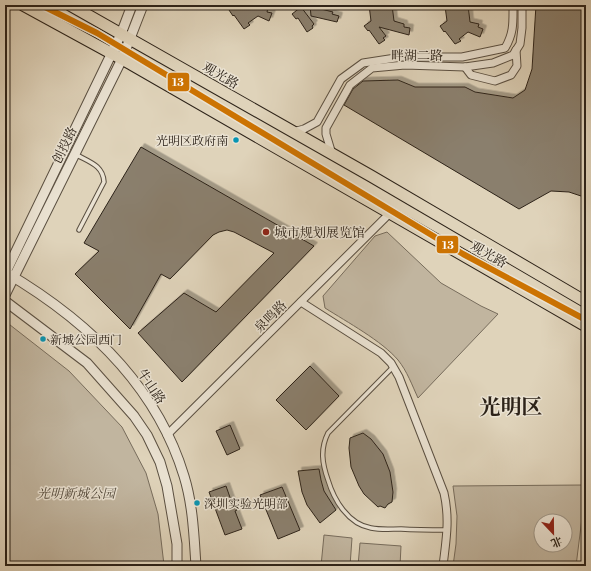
<svg xmlns="http://www.w3.org/2000/svg" width="591" height="571" font-family="'Libre Bodoni','Noto Serif SC',serif">
<defs>
<filter id="shadow"><feDropShadow dx="3.5" dy="-3.5" stdDeviation="0" flood-color="#0004"/></filter>
</defs>
<rect width="100%" height="100%" fill="#dfd3ba"/>
<filter id="stains"><feTurbulence type="fractalNoise" baseFrequency=".005" numOctaves="4"/><feColorMatrix values="0 0 0 0 .2 0 0 0 0 .09 0 0 0 0 .02 0 0 0 .5 -.17"/></filter>
<radialGradient id="worn" r=".72"><stop offset=".6" stop-color="#630" stop-opacity="0"/><stop offset="1" stop-color="#630" stop-opacity=".3"/></radialGradient>
<!-- green -->
<g fill="#c1b59f" stroke="#776c5c" fill-rule="evenodd">
<path d="M 387,232 L 441,283 L 481,306 L 498,314 L 418,398 C 412,385 407,371 398,360 C 382,341 347,322 325,308 L 323,296 L 375,236 Z"/>
<path d="M 5,321 L 69,371 L 122,427 L 146,473 L 158,514 L 164,565 L 5,566 Z"/>
<path d="M 583,485 L 583,510 L 576,566 L 453,566 L 456,544 L 457,516 L 453,486 ZM 541,521 L 565,521 L 565,545 L 541,545 Z"/>
<path d="M 324,535 L 352,538 L 350,566 L 321,566 Z"/>
<path d="M 360,543 L 401,546 L 400,566 L 358,566 Z"/>
</g>
<!-- building -->
<g fill="#8a7f6d" stroke="#2d2319" filter="url(#shadow)">
<path d="M 237,5 L 253,5 L 268,8 L 267,12 L 272,13 L 269,21 L 258,16 L 248,23 L 250,25 L 244,29 L 234,15 L 233,16 L 229,10 Z"/>
<path d="M 310,5 L 317,5 L 317,8 L 333,12 L 332,14 L 339,16 L 337,22 L 311,16 Z"/>
<path d="M 369,5 L 392,5 L 394,21 L 404,24 L 404,27 L 410,28 L 409,35 L 379,27 L 386,36 L 383,38 L 385,40 L 379,44 L 369,30 L 368,31 L 364,26 L 371,21 Z"/>
<path d="M 452,5 L 468,5 L 470,22 L 479,24 L 478,27 L 483,29 L 480,37 L 468,32 L 459,39 L 461,41 L 455,44 L 445,31 L 444,32 L 440,26 L 447,21 L 445,6 Z"/>
<path d="M 536,5 L 562,5 L 586,9 L 586,191 L 581,196 L 569,192 L 551,191 L 519,209 L 344,105 L 353,89 L 363,81 L 398,80 L 415,87 L 465,87 L 475,92 L 513,98 L 525,90 L 532,69 Z"/>
<path d="M 301,7 L 314,24 L 312,26 L 313,28 L 307,32 L 298,18 L 296,19 L 292,14 Z"/>
<path d="M 141,147 L 314,246 L 182,382 L 138,333 L 184,293 L 216,312 L 274,253 L 234,232 L 227,230 L 219,232 L 213,235 L 170,279 L 161,274 L 130,329 L 75,274 L 99,251 L 84,243 Z"/>
<path d="M 310,366 L 339,396 L 306,430 L 276,400 Z"/>
<path d="M 230,425 L 240,449 L 227,455 L 216,431 Z"/>
<path d="M 363,433 L 371,439 L 383,454 L 390,472 L 393,492 L 392,502 L 388,504 L 385,508 L 380,506 L 378,507 L 364,494 L 359,486 L 351,467 L 349,448 L 350,438 Z"/>
<path d="M 319,469 L 321,480 L 324,491 L 336,510 L 320,523 L 307,505 L 302,492 L 298,471 Z"/>
<path d="M 226,486 L 232,503 L 235,502 L 237,510 L 235,511 L 242,529 L 225,535 L 209,492 Z"/>
<path d="M 282,487 L 300,530 L 278,539 L 260,495 Z"/>
</g>
<g fill="none" stroke-linecap="round" stroke-linejoin="round">
<defs>
<g id="service">
<path d="M 75,154 C 89,162 103,165 104,182 L 79,230"/>
<path d="M 393,367 L 328,433 C 320,449 322,463 328,480 C 334,500 348,524 371,528 C 381,530 391,529 401,529 C 417,530 432,530 447,530"/>
</g>
<g id="minor">
<path d="M 465,67 L 471,75 L 495,81 L 511,75 L 517,66 L 516,50"/>
<path d="M 293,132 L 304,129 L 317,122 L 341,79 L 363,63 L 402,57 L 462,57 L 505,48 C 514,33 513,22 513,5"/>
<path d="M 332,154 L 326,134 L 326,128 L 350,85 L 372,68 L 405,65 L 465,67 L 493,63 L 513,55 L 520,44 L 522,28 L 522,5"/>
<path d="M 301,302 L 381,353 L 391,363 L 399,377 L 444,493 C 450,520 446,540 443,566"/>
<path d="M 167,435 L 390,213"/>
</g>
<g id="tertiary">
<path d="M 5,272 C 85,319 156,384 184,476 C 193,505 194,536 196,566"/>
<path d="M 5,274 L 121,34 L 132,5"/>
<path d="M 5,295 L 122,59 L 143,5"/>
<path d="M 5,301 L 87,363 L 134,416 L 147,435 L 160,462 L 167,486 L 177,544 L 177,566"/>
</g>
<g id="primary">
<path d="M 23,5 L 131,64 L 586,326"/>
<path d="M 70,5 L 371,176 L 586,302"/>
</g>
</defs>
<!-- service casing -->
<use href="#service" stroke="#5a4f41" stroke-width="5.5"/>
<!-- minor casing -->
<use href="#minor" stroke="#5a4f41" stroke-width="9"/>
<!-- tertiary casing -->
<use href="#tertiary" stroke="#5a4f41" stroke-width="11"/>
<!-- primary casing -->
<use href="#primary" stroke="#2d2319" stroke-width="13"/>
<!-- service -->
<use href="#service" stroke="#eae2d2" stroke-width="3.5"/>
<!-- minor -->
<use href="#minor" stroke="#eae2d2" stroke-width="7"/>
<!-- tertiary -->
<use href="#tertiary" stroke="#eae2d2" stroke-width="9"/>
<!-- primary -->
<use href="#primary" stroke="#dfd3ba" stroke-width="11"/>
<defs>
<path id="metro-1" d="M 41,5 L 97,33 L 463,254 L 586,320"/>
</defs>
<!-- metro-1 casing -->
<use href="#metro-1" stroke="#eae2d2" stroke-width="9"/>
<!-- metro-1 -->
<use href="#metro-1" stroke="#cc7302" stroke-width="6"/>
</g>
<!-- markers -->
<g fill="#0795b3" stroke="#eae2d2" stroke-width="1.5">
<circle cx="236" cy="140" r="3.5"/>
<circle cx="43" cy="339" r="3.5"/>
<circle cx="197" cy="503" r="3.5"/>
</g>
<circle fill="#8f2418" stroke="#eae2d2" stroke-width="1.5" cx="266" cy="232" r="4"/>
<g text-anchor="middle" stroke-width="3" stroke-linejoin="round" paint-order="stroke">
<!-- bus labels -->
<g font-size="12" fill="#2d2319" stroke="#eae2d2" text-anchor="start">
<text x="228" y="145" text-anchor="end">光明区政府南</text>
<text x="50" y="344">新城公园西门</text>
<text x="204" y="508">深圳实验光明部</text>
</g>
<!-- street labels -->
<g font-size="13" fill="#2d2319" stroke="#eae2d2">
<text x="417" y="60">畔湖二路</text>
<text transform="translate(221 75) rotate(30)" y="5">观光路</text>
<text transform="translate(64 145) rotate(-64)" y="5">创投路</text>
<text transform="translate(489 254) rotate(30)" y="5">观光路</text>
<text transform="translate(270 316) rotate(-45)" y="5">泉鸣路</text>
<text transform="translate(152 386) rotate(56)" y="5">牛山路</text>
</g>
<!-- poi labels -->
<g font-size="13" fill="#2d2319" stroke="#eae2d2" text-anchor="start">
<text x="274" y="237">城市规划展览馆</text>
</g>
<!-- park labels -->
<g font-size="13" font-style="italic" fill="#52483a" stroke="#eae2d2">
<text x="76" y="498">光明新城公园</text>
</g>
<!-- town labels -->
<g font-size="21" font-weight="bold" fill="#2d2319" stroke="#eae2d2">
<text x="511" y="414">光明区</text>
</g>
</g>
<g stroke="#eae2d2" stroke-width="1.5">
<rect x="167" y="72" width="23" height="20" rx="4" fill="#cc7302"/>
<rect x="436" y="235" width="23" height="19" rx="4" fill="#cc7302"/>
</g>
<g font-size="11" text-anchor="middle" font-weight="bold" fill="#fff">
<text x="178" y="86">13</text>
<text x="448" y="249">13</text>
</g>
<!-- margin -->
<rect width="591" height="571" fill="none" stroke="#dfd3ba" stroke-width="20"/>
<rect x="6" y="6" width="579" height="559" fill="none" stroke="#2d2319" stroke-width="2"/>
<rect x="10" y="10" width="571" height="551" fill="none" stroke="#2d2319"/>
<!-- north arrow -->
<g transform="translate(553 533) rotate(158)"><circle r="19" fill="#eae2d2" stroke="#9e9688"/>
<path d="M0-3L7 15L0 10L-7 15Z" fill="#8f2418"/>
<text y="-6" font-size="11" font-weight="bold" text-anchor="middle" fill="#2d2319">北</text>
</g>
<rect width="100%" height="100%" filter="url(#stains)"/>
<rect width="100%" height="100%" fill="url(#worn)"/>
</svg>
